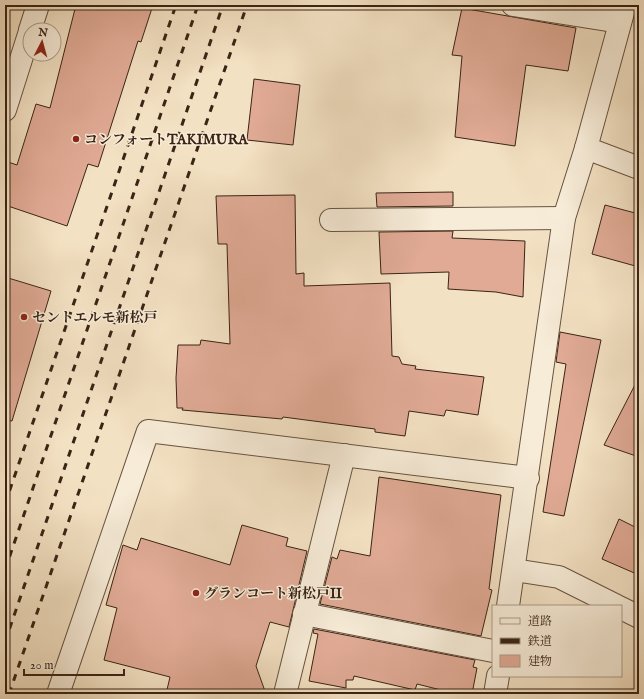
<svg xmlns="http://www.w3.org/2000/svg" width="644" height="699" font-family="'IM FELL English','Noto Serif JP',serif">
<rect width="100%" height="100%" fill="#f3e1c3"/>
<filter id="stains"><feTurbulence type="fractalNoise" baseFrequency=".005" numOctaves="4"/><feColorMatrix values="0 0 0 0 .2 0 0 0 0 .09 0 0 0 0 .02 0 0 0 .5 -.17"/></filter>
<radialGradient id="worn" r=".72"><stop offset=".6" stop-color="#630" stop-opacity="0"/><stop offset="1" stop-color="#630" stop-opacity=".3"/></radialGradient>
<!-- building -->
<g fill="#e0aa95" stroke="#3a2415">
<path d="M 76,5 L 153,5 L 141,42 L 138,41 L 98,167 L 88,164 L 67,226 L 5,205 L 5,161 L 17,165 L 36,104 L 50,108 Z"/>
<path d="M 462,8 L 576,28 L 568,71 L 526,65 L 515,146 L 455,137 L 462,56 L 452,55 Z"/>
<path d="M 254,79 L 300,85 L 293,145 L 247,140 Z"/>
<path d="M 453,192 L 453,206 L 377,207 L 376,193 Z"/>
<path d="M 295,195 L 296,274 L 304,273 L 304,286 L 390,283 L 392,356 L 399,357 L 402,364 L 416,366 L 415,369 L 484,377 L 478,415 L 446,410 L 444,416 L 409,411 L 405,436 L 375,432 L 375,429 L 283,417 L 282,419 L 182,410 L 183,408 L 177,408 L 176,378 L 178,345 L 200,345 L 201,340 L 230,344 L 227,244 L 218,244 L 216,196 Z"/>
<path d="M 605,205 L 639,214 L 639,267 L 592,254 Z"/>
<path d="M 453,231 L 452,238 L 525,241 L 523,297 L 496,292 L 448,289 L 449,272 L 381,274 L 379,232 Z"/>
<path d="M 5,277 L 51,291 L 12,421 L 5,420 Z"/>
<path d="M 560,332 L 601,340 L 564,516 L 543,512 L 566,364 L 556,362 Z"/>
<path d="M 639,377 L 639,457 L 604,445 Z"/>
<path d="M 379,477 L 501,495 L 489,589 L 492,590 L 481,636 L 320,604 L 332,557 L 337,559 L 340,550 L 370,556 Z"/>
<path d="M 619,519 L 639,529 L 639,575 L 602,559 Z"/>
<path d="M 242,525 L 288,538 L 286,546 L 307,551 L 289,627 L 270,622 L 256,666 L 266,694 L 166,694 L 170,677 L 104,660 L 117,608 L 106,605 L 123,545 L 137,550 L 141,538 L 230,565 Z"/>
<path d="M 314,629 L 475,660 L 473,667 L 477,668 L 472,694 L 457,694 L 417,684 L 415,690 L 354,676 L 353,680 L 346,680 L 346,688 L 309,681 L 318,634 L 313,633 Z"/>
</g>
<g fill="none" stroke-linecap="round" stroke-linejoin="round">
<defs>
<g id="minor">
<path d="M 513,5 L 620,22"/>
<path d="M 30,30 L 38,5"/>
<path d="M 5,110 L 30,31"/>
<path d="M 586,148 L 639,168"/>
<path d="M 331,220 L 564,218"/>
<path d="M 514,570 L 559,577 L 617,606"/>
<path d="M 508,606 L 564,218 L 586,148 L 625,5"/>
<path d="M 621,608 L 639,617"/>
<path d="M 304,614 L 493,651"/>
<path d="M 58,694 L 148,431 L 528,478"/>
<path d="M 285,694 L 344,455"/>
<path d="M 495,694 L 498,676"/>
</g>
</defs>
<!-- minor casing -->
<use href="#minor" stroke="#685340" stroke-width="24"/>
<!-- minor -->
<use href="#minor" stroke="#f7ecd8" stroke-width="22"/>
<!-- rail -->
<g stroke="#3a2415" stroke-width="3" stroke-dasharray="7 7" stroke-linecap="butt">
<path d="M 5,504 L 176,5"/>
<path d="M 5,570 L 198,5"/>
<path d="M 5,642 L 223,5"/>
<path d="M 9,694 L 247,5"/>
</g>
</g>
<!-- markers -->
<g fill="#8f2418" stroke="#f7ecd8" stroke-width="1.5">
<circle cx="76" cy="139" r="4"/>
<circle cx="24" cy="317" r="4"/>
<circle cx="196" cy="593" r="4"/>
</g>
<g text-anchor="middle" stroke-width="3" stroke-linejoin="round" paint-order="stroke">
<!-- poi labels -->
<g font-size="14" font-weight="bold" fill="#3a2415" stroke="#f7ecd8" text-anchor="start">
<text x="84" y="144">コンフォートTAKIMURA</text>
<text x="32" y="322">セントエルモ新松戸</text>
<text x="204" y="598">グランコート新松戸II</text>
</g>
</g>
<!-- margin -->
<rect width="644" height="699" fill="none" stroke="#f3e1c3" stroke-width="20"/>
<rect x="6" y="6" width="632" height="687" fill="none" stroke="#3a2415" stroke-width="2"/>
<rect x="10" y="10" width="624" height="679" fill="none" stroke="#3a2415"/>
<!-- legend -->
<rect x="492" y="605" width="130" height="72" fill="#f7ecd8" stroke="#ab9c8a"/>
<rect x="500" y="618" width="20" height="6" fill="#f7ecd8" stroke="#ab9c8a"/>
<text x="528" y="625" font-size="12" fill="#3a2415">道路</text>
<rect x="500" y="638" width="20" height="6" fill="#3a2415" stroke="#ab9c8a"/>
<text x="528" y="645" font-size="12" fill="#3a2415">鉄道</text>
<rect x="500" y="655" width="20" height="12" fill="#e0aa95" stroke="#ab9c8a"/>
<text x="528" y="665" font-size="12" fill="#3a2415">建物</text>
<!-- north arrow -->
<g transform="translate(42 42) rotate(6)"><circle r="19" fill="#f7ecd8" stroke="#ab9c8a"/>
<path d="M0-3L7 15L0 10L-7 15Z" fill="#8f2418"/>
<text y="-6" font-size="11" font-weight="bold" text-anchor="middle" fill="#3a2415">N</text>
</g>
<!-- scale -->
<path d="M24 669v6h100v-6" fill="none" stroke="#3a2415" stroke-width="2"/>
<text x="30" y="669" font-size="12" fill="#3a2415" stroke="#f7ecd8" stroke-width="3" paint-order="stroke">20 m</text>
<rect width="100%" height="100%" filter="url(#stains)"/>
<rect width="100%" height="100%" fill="url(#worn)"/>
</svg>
